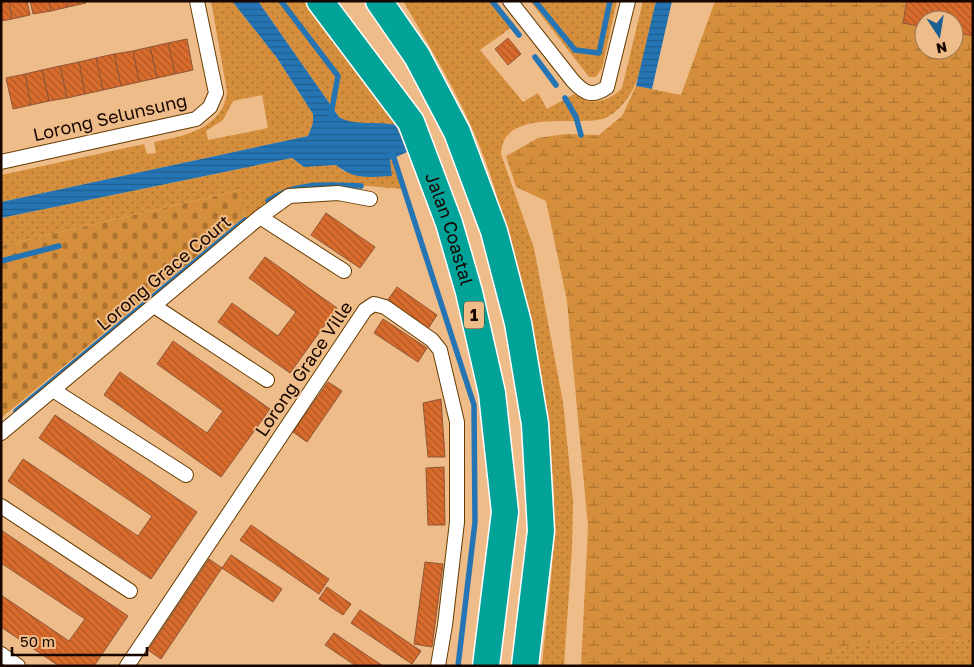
<svg xmlns="http://www.w3.org/2000/svg" width="974" height="667" font-family="'Golos Text',sans-serif">
<defs>
<pattern id="grass-dots" width="8" height="8" patternUnits="userSpaceOnUse" patternTransform="scale(1.25)"><rect width="8" height="8" fill="#d58f3c"/><path d="M2 2h.1M6 6h.1" fill="none" stroke="#ac7330" stroke-width="1.8" stroke-linecap="round"/></pattern>
<pattern id="wetland-marsh" width="20" height="14" patternUnits="userSpaceOnUse" patternTransform="scale(1.25)"><rect width="20" height="14" fill="#d58f3c"/><path d="M1 5h8M5 5V1M11 12h8M15 12V8" fill="none" stroke="#ac7330"/></pattern>
<pattern id="cemetery-stones" width="16" height="16" patternUnits="userSpaceOnUse" patternTransform="scale(1.25)"><rect width="16" height="16" fill="#d58f3c"/><path d="M2 7V4a2 2 0 0 1 4 0v3zM10 15v-3a2 2 0 0 1 4 0v3z" fill="#ac7330"/></pattern>
<pattern id="water-rules" width="6" height="5" patternUnits="userSpaceOnUse" patternTransform="scale(1.25)"><rect width="6" height="5" fill="#2575b4"/><path d="M0 2.5h6" fill="none" stroke="#1f5e90"/></pattern>
<pattern id="building-back-hatch" width="6" height="6" patternUnits="userSpaceOnUse" patternTransform="scale(1.25)"><rect width="6" height="6" fill="#d96c2d"/><path d="M-1 5l2 2M0 0l6 6M5-1l2 2" fill="none" stroke="#af5724"/></pattern>
</defs>
<rect width="100%" height="100%" fill="#eebc89"/>
<!-- grass -->
<g fill="url(#grass-dots)" fill-rule="evenodd">
<path d="M 211,1 L 232,1 L 277,58 L 313,114 L 313,123 L 308,136 L 1,202 L 1,175 L 144,144 L 147,154 L 156,153 L 154,142 C 185,136 224,128 227,91 ZM 262,95 L 268,128 L 208,140 L 206,131 L 223,120 L 233,101 Z"/>
<path d="M 258,1 L 304,1 L 393,117 L 412,151 L 407,152 L 396,125 L 348,123 L 339,117 Z"/>
<path d="M 403,1 L 495,1 L 515,25 L 480,50 L 523,102 L 538,93 L 547,109 L 574,94 C 591,107 608,102 622,88 L 643,1 L 656,1 C 648,35 644,89 616,111 C 612,114 607,118 603,119 C 575,126 502,108 501,154 L 534,248 L 563,402 L 573,500 L 572,548 L 564,666 L 542,666 C 546,621 553,575 554,530 C 556,461 543,394 527,328 C 516,278 507,226 491,177 C 471,115 436,57 403,1 Z"/>
<path d="M 530,1 L 617,1 L 602,68 L 596,77 L 589,77 Z"/>
<path d="M 292,158 L 304,167 L 336,165 L 344,172 L 392,176 L 390,160 L 395,159 L 403,189 C 371,187 311,178 283,191 C 269,198 257,211 245,220 L 240,190 L 1,246 L 1,218 Z"/>
<path d="M 946,638 L 973,644 L 973,666 L 809,666 L 851,645 Z"/>
</g>
<!-- wetland -->
<path fill="url(#wetland-marsh)" fill-rule="evenodd" d="M 715,1 L 973,1 L 973,644 L 946,638 L 851,645 L 809,666 L 581,666 L 588,526 L 567,301 L 546,201 L 516,187 L 506,156 L 538,138 L 565,134 L 599,135 L 622,116 L 636,86 L 681,95 ZM 924,20 L 954,20 L 954,50 L 924,50 Z"/>
<!-- cemetery -->
<path fill="url(#cemetery-stones)" d="M 241,190 L 244,217 L 1,418 L 1,246 Z"/>
<!-- water -->
<g fill="url(#water-rules)">
<path d="M 232,1 L 258,1 L 339,117 C 353,126 378,121 396,125 L 407,152 L 390,160 L 392,176 C 371,177 353,180 336,165 L 304,167 L 292,158 L 1,218 L 1,202 L 308,136 L 313,123 L 313,114 L 277,58 Z"/>
<path d="M 656,1 L 672,1 L 652,89 L 636,86 Z"/>
</g>
<g fill="none" stroke-linecap="round" stroke-linejoin="round">
<!-- stream -->
<g stroke="#2575b4" stroke-width="5.5">
<path d="M 281,1 L 338,76 L 331,114"/>
<path d="M 492,1 L 519,35"/>
<path d="M 535,1 L 575,50 L 599,53 L 610,1"/>
<path d="M 535,57 L 556,85"/>
<path d="M 565,98 L 576,117 L 581,135"/>
<path d="M 392,152 L 474,405 L 475,522 L 458,666"/>
<path d="M 268,201 C 296,181 329,185 361,186"/>
<path d="M 1,261 L 59,246"/>
<path d="M 16,411 L 245,220"/>
</g>
</g>
<!-- building -->
<g fill="url(#building-back-hatch)" stroke="#8f5538">
<path d="M 1,1 L 9,1 L 12,19 L 1,21 Z"/>
<path d="M 9,1 L 27,1 L 30,15 L 12,19 Z"/>
<path d="M 30,1 L 49,1 L 51,11 L 33,14 Z"/>
<path d="M 49,1 L 67,1 L 68,7 L 51,11 Z"/>
<path d="M 67,1 L 85,1 L 86,3 L 68,7 Z"/>
<path d="M 907,1 L 973,1 L 973,36 L 954,32 L 954,20 L 924,20 L 924,27 L 903,23 Z"/>
<path d="M 508,38 L 521,54 L 508,65 L 495,49 Z"/>
<path d="M 187,39 L 193,70 L 175,74 L 168,43 Z"/>
<path d="M 168,43 L 175,74 L 157,78 L 150,47 Z"/>
<path d="M 150,47 L 157,78 L 139,82 L 133,51 Z"/>
<path d="M 133,51 L 139,82 L 121,86 L 114,54 Z"/>
<path d="M 114,54 L 121,86 L 103,90 L 96,58 Z"/>
<path d="M 96,58 L 103,90 L 85,94 L 79,62 Z"/>
<path d="M 79,62 L 85,94 L 67,98 L 60,66 Z"/>
<path d="M 60,66 L 67,98 L 49,101 L 42,70 Z"/>
<path d="M 42,70 L 49,101 L 31,105 L 25,74 Z"/>
<path d="M 25,74 L 31,105 L 13,109 L 6,78 Z"/>
<path d="M 326,213 L 375,247 L 360,268 L 311,235 Z"/>
<path d="M 265,257 L 337,308 L 290,373 L 218,322 L 232,303 L 278,336 L 296,312 L 249,278 Z"/>
<path d="M 397,287 L 437,315 L 428,329 L 387,301 Z"/>
<path d="M 383,319 L 427,348 L 418,362 L 374,333 Z"/>
<path d="M 173,341 L 270,409 L 221,477 L 104,395 L 120,372 L 207,433 L 223,411 L 157,364 Z"/>
<path d="M 328,382 L 342,391 L 307,442 L 293,432 Z"/>
<path d="M 441,399 L 445,457 L 428,457 L 423,403 Z"/>
<path d="M 55,415 L 197,512 L 151,579 L 8,481 L 23,459 L 138,536 L 152,516 L 39,438 Z"/>
<path d="M 444,467 L 445,525 L 428,525 L 426,468 Z"/>
<path d="M 251,525 L 329,579 L 319,594 L 240,540 Z"/>
<path d="M 1,530 L 128,616 L 94,666 L 59,666 L 1,627 L 1,595 L 69,641 L 85,619 L 1,563 Z"/>
<path d="M 231,555 L 282,589 L 273,602 L 222,568 Z"/>
<path d="M 209,559 L 222,568 L 161,659 L 148,650 Z"/>
<path d="M 425,562 L 443,564 L 432,647 L 414,644 Z"/>
<path d="M 327,587 L 351,604 L 343,615 L 319,599 Z"/>
<path d="M 360,610 L 421,651 L 412,664 L 351,623 Z"/>
<path d="M 334,633 L 383,666 L 356,666 L 325,645 Z"/>
</g>
<g fill="none" stroke-linecap="round" stroke-linejoin="round">
<defs>
<g id="street">
<path d="M 510,1 L 573,81 C 584,93 592,98 607,87 L 628,1"/>
<path d="M 1,162 L 196,119 L 210,107 L 216,93 L 197,1"/>
<path d="M 260,217 L 344,271"/>
<path d="M 154,306 L 267,380"/>
<path d="M 53,390 L 186,475"/>
<path d="M 1,433 L 260,217 L 289,196 L 338,193 L 370,199"/>
<path d="M 1,506 L 130,591"/>
<path d="M 1,654 L 18,666"/>
<path d="M 127,666 L 365,310 L 374,304 L 385,307 L 432,340 L 440,350 L 457,422 L 457,522 L 445,625 L 438,666"/>
</g>
<g id="highway">
<path id="s1" d="M 320,1 L 411,122 L 449,223 L 469,292 L 492,393 L 505,512 L 486,666"/>
<path d="M 379,1 L 417,56 L 457,132 L 494,231 L 518,323 L 535,424 L 541,531 L 525,666"/>
</g>
</defs>
<!-- street casing -->
<use href="#street" stroke="#653b00" stroke-width="16"/>
<!-- highway casing -->
<use href="#highway" stroke="#fff" stroke-width="29"/>
<!-- street -->
<use href="#street" stroke="#fff" stroke-width="14"/>
<!-- highway -->
<use href="#highway" stroke="#01a298" stroke-width="26"/>
</g>
<g text-anchor="middle" stroke-width="4" stroke-linejoin="round" paint-order="stroke">
<!-- shield labels -->
<rect fill="#eebc89" stroke="#583d29" stroke-width="1" x="464" y="301.5" width="20" height="27" rx="4"/>
<g font-size="16" font-weight="bold" fill="#170700">
<text x="474" y="321">1</text>
</g>
<!-- street labels -->
<g font-size="18" fill="#170700" stroke="#eebc89">
<text transform="translate(110 118) rotate(-13)" y="6">Lorong Selunsung</text>
<text dy="6" stroke="none"><textPath href="#s1" startOffset="265">Jalan Coastal</textPath></text>
<text transform="translate(164 273) rotate(-40)" y="6">Lorong Grace Court</text>
<text transform="translate(304 369) rotate(-56)" y="6">Lorong Grace Ville</text>
</g>
</g>
<!-- border -->
<rect width="974" height="667" fill="none" stroke="#170700" stroke-width="5"/>
<!-- north arrow -->
<g transform="translate(939 35) rotate(168)"><circle r="24" fill="#eebc89" stroke="#987452"/>
<path d="M0-4L9 19L0 12L-9 19Z" fill="#1c5f94"/>
<text y="-8" font-size="14" font-weight="bold" text-anchor="middle" fill="#170700">N</text>
</g>
<!-- scale -->
<path d="M12 647v8h135v-8" fill="none" stroke="#170700" stroke-width="2.5"/>
<text x="20" y="647" font-size="15" fill="#170700" stroke="#eebc89" stroke-width="4" paint-order="stroke">50 m</text>
</svg>
